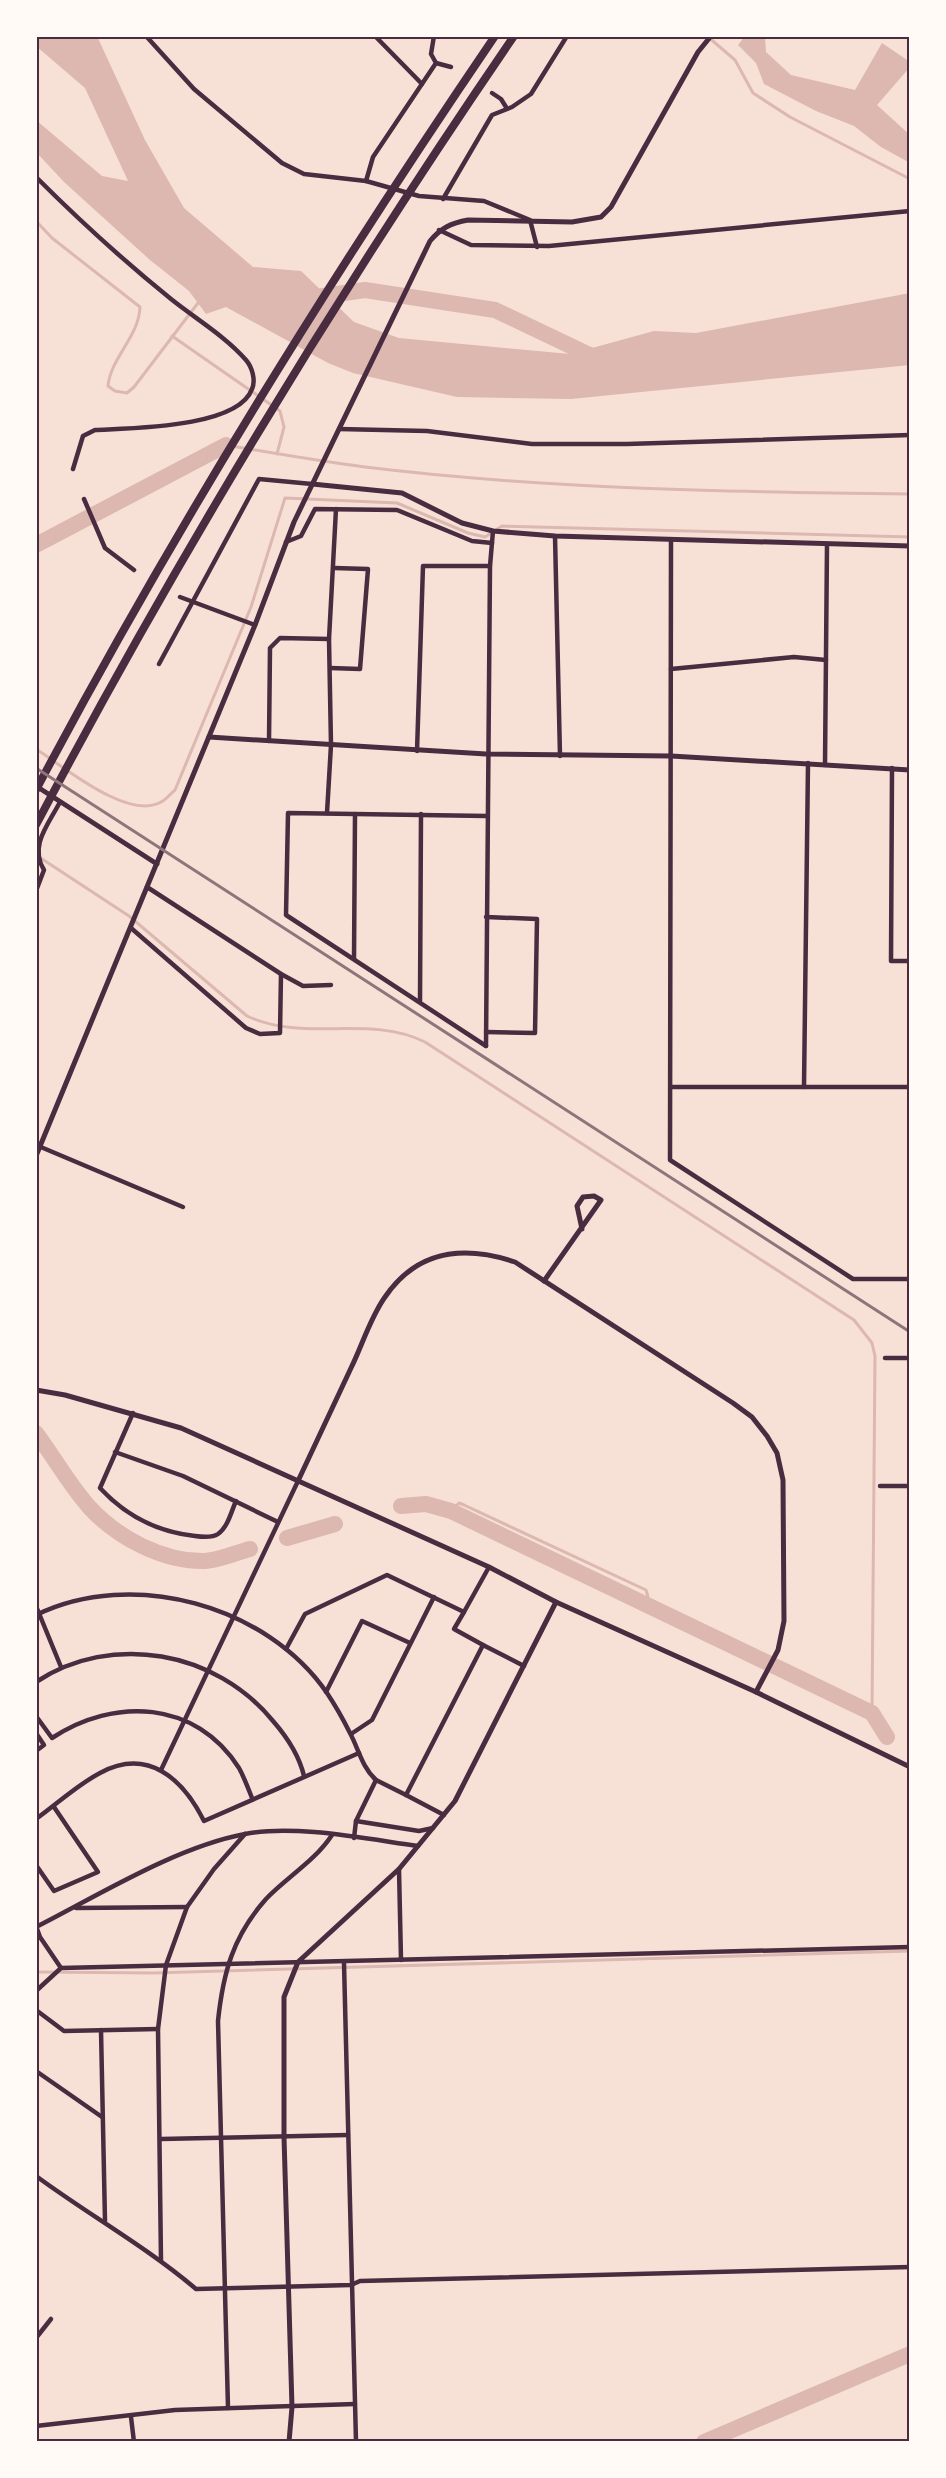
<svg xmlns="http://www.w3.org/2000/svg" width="946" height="2478" font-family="'Golos Text',sans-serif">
<rect width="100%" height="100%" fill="#f7e1d7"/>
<!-- water -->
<g fill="#dcb8b0">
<path d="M 36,36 L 97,36 L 145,140 L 184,208 L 253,267 L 301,271 L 354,322 L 399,338 L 570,354 L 654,331 L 696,333 L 910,293 L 910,365 L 571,399 L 457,397 L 353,373 L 328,363 L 226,307 L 206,314 L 189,291 L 150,260 L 64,182 L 36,152 L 36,120 L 102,176 L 128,181 L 85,88 L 36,46 Z"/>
<path d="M 745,36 L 765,36 L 766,52 L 791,75 L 855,90 L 882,43 L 910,62 L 910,67 L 877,105 L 910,135 L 910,163 L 881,147 L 854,126 L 816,111 L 764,84 L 756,63 L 738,45 Z"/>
</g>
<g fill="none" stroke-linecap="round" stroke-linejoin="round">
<!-- stream -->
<g stroke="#dcb8b0" stroke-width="3">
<path d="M 707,36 L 735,60 L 753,93 L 790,117 L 910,179"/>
<path d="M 36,221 L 52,238 L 140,307 C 139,337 111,357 108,386 L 115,391 L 127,393 L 134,387 L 198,303"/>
<path d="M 172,336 L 280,411 L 284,427 L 277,454"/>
<path d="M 226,445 C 272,453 318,461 365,467 C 545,489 728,492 910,494"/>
<path d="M 36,749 C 63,766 128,821 161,802 C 166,800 170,794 175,790 L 251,607 L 285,498 L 397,503 L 468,533 L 485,537 L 502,526 L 910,537"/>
<path d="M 36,855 L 129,916 L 247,1016 C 304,1043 369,1014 425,1042 L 854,1320 L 872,1343 L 875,1356 L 872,1713"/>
<path d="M 451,1511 L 459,1503 L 464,1505 L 646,1590 L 648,1597 L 646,1604"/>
<path d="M 36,1972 L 153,1973 L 910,1951"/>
</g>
<!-- river -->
<g stroke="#dcb8b0" stroke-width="16">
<path d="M 309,298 L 365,290 L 495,310 L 600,360"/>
<path d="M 36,545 L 226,445"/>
<path d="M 36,1433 C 54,1457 70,1486 90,1508 C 118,1538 163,1562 205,1561 C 220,1560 235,1553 250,1549"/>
<path d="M 401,1506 L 426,1504 L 451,1511 L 872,1713 L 887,1737"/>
<path d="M 287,1538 L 335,1524"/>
<path d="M 704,2442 L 910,2354"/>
</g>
<!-- minor -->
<g stroke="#4a2c40" stroke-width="4.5">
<path d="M 146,36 L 194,89 L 282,163 L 304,174 L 366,181 L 419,196 L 484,201 L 530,220 L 537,247"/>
<path d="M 375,36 L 422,84"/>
<path d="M 436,63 L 451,67"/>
<path d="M 492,93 L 501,99 L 506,107"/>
<path d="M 36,177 C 79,220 124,261 171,299 C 196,319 225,336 246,360 C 252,367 256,380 252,389 C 238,428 131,428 95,430 L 83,436 L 73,469"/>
<path d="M 366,181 L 373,157 L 436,63 L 431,54 L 434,36"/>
<path d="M 443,199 L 492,115 L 512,107 L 531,94 L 567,36"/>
<path d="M 439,230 L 471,245 L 549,246 L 910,211"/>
<path d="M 339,429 L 427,431 L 532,444 L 627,444 L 910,435"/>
<path d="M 84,499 L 105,548 L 134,570"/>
<path d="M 555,536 L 560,756"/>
<path d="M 671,540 L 670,1160 L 853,1279 L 910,1279"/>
<path d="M 286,542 L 301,536 L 315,509 L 397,510 L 472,541 L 492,543"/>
<path d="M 490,566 L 493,531"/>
<path d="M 180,597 L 255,625"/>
<path d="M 159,664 L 259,479 L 312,484"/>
<path d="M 330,668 L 360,669 L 368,569 L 334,568"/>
<path d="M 671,669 L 794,657 L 826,660"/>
<path d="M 269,741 L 270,648 L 280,638 L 329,639"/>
<path d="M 417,751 L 423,566 L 490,566 L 486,1046"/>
<path d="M 825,765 L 827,544"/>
<path d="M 892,768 L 891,961 L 910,961"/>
<path d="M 327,813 L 331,745 L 329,639 L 336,509"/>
<path d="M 147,887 L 281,974 L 303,986 L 331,985"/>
<path d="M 36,891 L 44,870 C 29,846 48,825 60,802"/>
<path d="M 131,928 L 246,1028 L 260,1034 L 280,1033 L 281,974"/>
<path d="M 354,959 L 355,814"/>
<path d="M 420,1001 L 421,814"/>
<path d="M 486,1032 L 535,1033 L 537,919 L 486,917"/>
<path d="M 486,1046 L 286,915 L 288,813 L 487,816"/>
<path d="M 671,1087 L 910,1087"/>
<path d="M 804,1087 L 808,763"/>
<path d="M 36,1145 L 183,1207"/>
<path d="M 885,1358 L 910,1358"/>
<path d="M 133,1413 L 100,1488 C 126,1516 157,1532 195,1536 C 202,1537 212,1538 218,1534 C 228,1527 231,1512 236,1501"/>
<path d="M 115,1452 L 183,1476 L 278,1522"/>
<path d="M 880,1486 L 910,1486"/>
<path d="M 36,1606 L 61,1667"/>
<path d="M 464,1612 L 454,1629 L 483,1645"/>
<path d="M 36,1615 C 132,1568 267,1605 327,1693 C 335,1705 343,1719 350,1733 C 359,1750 362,1767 376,1780"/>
<path d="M 286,1649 L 305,1614 L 387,1575 L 464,1612 L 489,1567"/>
<path d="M 36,1682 C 112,1632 216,1651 273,1721 C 287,1737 299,1755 304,1776"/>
<path d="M 326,1692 L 362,1621 L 410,1643"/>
<path d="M 36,1716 L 52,1738 C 114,1697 196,1700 239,1768 C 244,1777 248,1788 252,1798"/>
<path d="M 36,1733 L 44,1745 L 36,1751"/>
<path d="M 351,1734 L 372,1720 L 434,1597"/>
<path d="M 161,1770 L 298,1481"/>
<path d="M 406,1795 L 444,1815"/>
<path d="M 36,1819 C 57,1804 77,1785 100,1773 C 148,1747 183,1779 204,1821 L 359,1753"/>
<path d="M 433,1828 L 419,1831 L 356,1821 L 376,1780 L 406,1795 L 483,1645 L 524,1666"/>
<path d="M 354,1838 L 356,1821"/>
<path d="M 36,1865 L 54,1891 L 98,1872 L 54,1807"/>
<path d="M 399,1869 L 401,1960"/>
<path d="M 76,1908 L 187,1907"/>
<path d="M 36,1926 L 40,1937 L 61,1968"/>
<path d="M 36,1927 C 99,1895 176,1847 245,1834 C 294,1824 367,1839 418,1846"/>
<path d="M 344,1963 L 356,2442"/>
<path d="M 36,1991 L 61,1968 L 910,1947"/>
<path d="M 36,2010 L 64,2031 L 158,2029"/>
<path d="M 101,2030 L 105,2221"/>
<path d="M 36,2071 L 102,2117"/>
<path d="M 161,2139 L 348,2135"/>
<path d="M 36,2176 C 89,2215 145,2246 196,2289 L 351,2285 L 360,2281 L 910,2267"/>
<path d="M 161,2260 L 158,2029 L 166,1965 L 187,1907 L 214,1869 L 245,1834"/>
<path d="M 36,2338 L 51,2319"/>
<path d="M 228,2408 L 218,2021 C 223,1973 233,1936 266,1899 C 287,1877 315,1861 332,1835"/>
<path d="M 131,2417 L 134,2442"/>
<path d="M 36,2426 L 175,2410 L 355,2404"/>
</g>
<!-- tertiary -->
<g stroke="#4a2c40" stroke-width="5">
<path d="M 312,484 L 402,493 L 462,523 L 493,531 L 555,536 L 910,546"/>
<path d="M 209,737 L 486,754 L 671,756 L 910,770"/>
<path d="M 36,786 L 157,864"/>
<path d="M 36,1156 L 255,625 L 294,522 L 430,241 C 441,228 451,223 468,220 L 572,222 L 601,217 L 611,207 L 698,52 L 711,36"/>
<path d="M 544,1281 L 601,1200 L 594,1196 L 583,1197 L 577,1206 L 582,1229"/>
<path d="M 36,1390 L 65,1395 L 181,1428 L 489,1567 L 556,1602 L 756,1692 L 910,1767"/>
<path d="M 298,1481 C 316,1443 333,1406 351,1368 C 362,1346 370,1318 385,1297 C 417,1250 464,1245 515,1262 L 733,1403 L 752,1417 L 767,1436 L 777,1453 L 783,1480 L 784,1621 L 778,1650 L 756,1692"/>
<path d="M 289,2442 L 292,2407 L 284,2137 L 284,1997 L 298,1962 L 399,1869 L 455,1801 L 556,1602"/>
</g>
<!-- motorway -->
<g stroke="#4a2c40" stroke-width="8">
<path d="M 36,790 C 174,529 329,280 495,36"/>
<path d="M 36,825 C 180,552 340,290 514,36"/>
</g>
<!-- rail -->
<path stroke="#8f747c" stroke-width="3" d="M 36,768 L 910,1332"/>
</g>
<!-- border -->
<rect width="946" height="2478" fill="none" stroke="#fffaf5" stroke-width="75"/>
<rect x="38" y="38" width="870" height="2402" fill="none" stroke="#4a2c40" stroke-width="2"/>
</svg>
